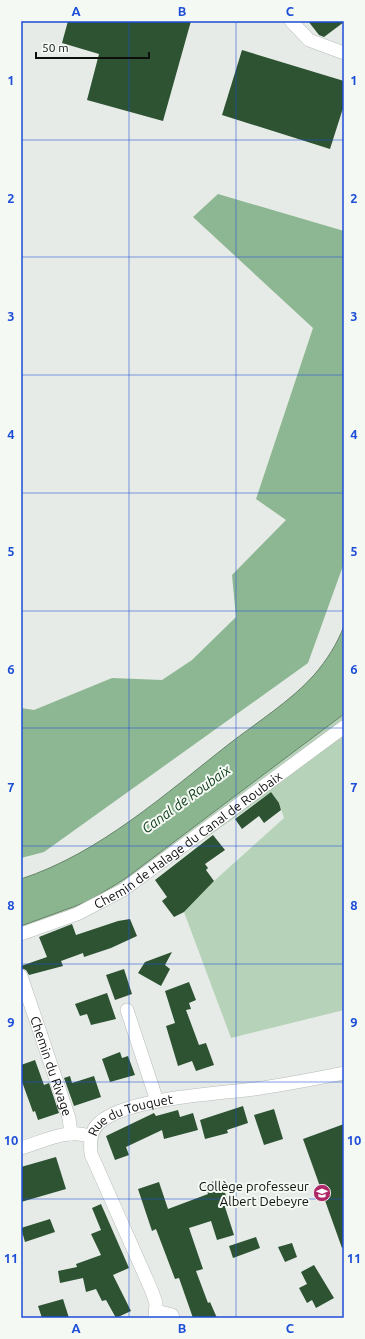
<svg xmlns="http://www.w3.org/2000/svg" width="365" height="1339" font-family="Ubuntu,sans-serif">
<rect width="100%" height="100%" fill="#e6ebe7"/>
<!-- green -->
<path fill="#b6d3b9" d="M 344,714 L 344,1010 L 231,1038 L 184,912 L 214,881 L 284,818 L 279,803 L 271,792 L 169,864 L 21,938 L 21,926 L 48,916 L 126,878 Z"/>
<!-- forest -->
<path fill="#8db792" d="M 218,194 L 344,231 L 344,563 L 308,663 L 44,852 L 21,858 L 21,708 L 34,710 L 112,678 L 162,680 L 192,660 L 236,617 L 232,575 L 286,520 L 256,499 L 313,328 L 193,217 Z"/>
<!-- water -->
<path fill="#8bb58f" stroke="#658368" d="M 344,626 L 344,714 L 126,878 L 89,901 L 21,926 L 21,879 C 100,853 165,794 229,744 C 256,723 292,700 314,675 C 327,660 337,644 344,626 Z"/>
<!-- building -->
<g fill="#2d5332">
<path d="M 68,21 L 191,21 L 163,121 L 87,100 L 99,54 L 62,43 Z"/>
<path d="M 308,21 L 344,21 L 344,22 L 324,37 L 319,35 Z"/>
<path d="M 242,50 L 344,81 L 344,105 L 330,149 L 222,115 Z"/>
<path d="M 271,792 L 279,803 L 281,810 L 264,823 L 259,816 L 242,829 L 235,819 Z"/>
<path d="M 213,835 L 225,850 L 205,864 L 208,868 L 206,870 L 214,881 L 184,912 L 174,917 L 162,901 L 167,897 L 155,880 Z"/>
<path d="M 130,919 L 137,936 L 111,948 L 84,957 L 83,953 L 61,961 L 63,966 L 29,975 L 26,970 L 21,968 L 21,966 L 47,957 L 39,937 L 72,924 L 76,935 L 118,921 Z"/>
<path d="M 172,952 L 165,965 L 170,969 L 161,986 L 138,973 L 145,962 Z"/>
<path d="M 124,969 L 132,994 L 115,1000 L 106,975 Z"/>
<path d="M 189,982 L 196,1000 L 189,1003 L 191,1009 L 186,1010 L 199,1045 L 206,1043 L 214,1065 L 196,1071 L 192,1061 L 178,1066 L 166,1026 L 175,1023 L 165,991 Z"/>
<path d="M 107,993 L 116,1019 L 91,1025 L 87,1014 L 80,1016 L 75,1004 Z"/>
<path d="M 120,1052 L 122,1058 L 128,1056 L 135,1075 L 110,1082 L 102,1059 Z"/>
<path d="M 35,1060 L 44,1085 L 49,1083 L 59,1113 L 38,1120 L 35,1111 L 33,1112 L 21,1079 L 21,1065 Z"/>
<path d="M 70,1076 L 72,1083 L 94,1076 L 101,1097 L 74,1106 L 64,1078 Z"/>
<path d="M 243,1106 L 248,1123 L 227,1130 L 228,1133 L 205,1139 L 200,1120 Z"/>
<path d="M 274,1109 L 283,1139 L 264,1145 L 254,1115 Z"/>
<path d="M 178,1110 L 180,1117 L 193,1113 L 198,1130 L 164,1139 L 162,1130 L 126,1147 L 129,1155 L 115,1160 L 106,1136 L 154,1113 L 156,1116 Z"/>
<path d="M 344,1124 L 344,1247 L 342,1248 L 303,1139 Z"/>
<path d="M 56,1157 L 66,1189 L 21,1202 L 21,1167 Z"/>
<path d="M 221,1179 L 229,1206 L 225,1207 L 234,1235 L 217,1240 L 211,1221 L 189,1228 L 203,1269 L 196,1271 L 208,1303 L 210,1302 L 217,1318 L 193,1318 L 179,1278 L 175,1279 L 156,1229 L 152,1231 L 138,1189 L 159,1182 L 168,1209 L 208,1194 L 205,1184 Z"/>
<path d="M 101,1204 L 129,1268 L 113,1275 L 131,1311 L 116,1318 L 106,1300 L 102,1301 L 96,1289 L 86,1292 L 83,1278 L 60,1283 L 58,1271 L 77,1267 L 76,1264 L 101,1255 L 91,1234 L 101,1230 L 92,1208 Z"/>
<path d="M 50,1219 L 55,1232 L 25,1242 L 21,1228 Z"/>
<path d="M 256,1237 L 260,1248 L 233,1258 L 229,1246 Z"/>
<path d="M 292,1243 L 297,1257 L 285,1262 L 278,1247 Z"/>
<path d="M 314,1265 L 334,1298 L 316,1308 L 312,1300 L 307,1303 L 299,1288 L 307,1284 L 301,1272 Z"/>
<path d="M 63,1299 L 69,1318 L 42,1318 L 38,1306 Z"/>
</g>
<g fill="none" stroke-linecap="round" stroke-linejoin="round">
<defs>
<g id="minor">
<path d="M 291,21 L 309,40 L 344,53"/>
<path id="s1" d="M 21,934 L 77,914 L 123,890 L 344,727"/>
<path id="s2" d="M 21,976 L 69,1118 L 71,1134"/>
<path d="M 127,1010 L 157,1101"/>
<path d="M 21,1148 C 42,1142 70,1127 91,1137"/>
<path d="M 156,1311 L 172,1315 L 173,1318"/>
<path id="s3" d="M 155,1318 L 156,1303 L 151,1289 L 91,1154 C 90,1143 90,1131 99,1123 C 127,1098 216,1094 254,1089 C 284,1085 314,1079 344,1073"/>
</g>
</defs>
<!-- minor casing -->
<use href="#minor" stroke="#b7bcb8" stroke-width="14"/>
<!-- minor -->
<use href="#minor" stroke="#fff" stroke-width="13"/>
</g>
<!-- grid -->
<path fill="none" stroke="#1d4ed8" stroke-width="1" stroke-opacity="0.55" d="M 129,21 L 129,1318M 236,21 L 236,1318M 21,140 L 344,140M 21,257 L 344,257M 21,375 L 344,375M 21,493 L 344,493M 21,611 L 344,611M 21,728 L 344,728M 21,846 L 344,846M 21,964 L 344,964M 21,1082 L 344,1082M 21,1199 L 344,1199"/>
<!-- icons -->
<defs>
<symbol id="school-disc" viewBox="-11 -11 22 22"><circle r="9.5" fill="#b02767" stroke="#f4f9f4"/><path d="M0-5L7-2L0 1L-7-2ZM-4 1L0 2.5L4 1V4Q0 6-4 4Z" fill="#fff"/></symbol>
</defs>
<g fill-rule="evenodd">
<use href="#school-disc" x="312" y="1183" width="20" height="20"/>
</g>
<g text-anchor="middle" stroke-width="4" stroke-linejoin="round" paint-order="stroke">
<!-- street labels -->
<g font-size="13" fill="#0d0f0d" stroke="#f4f9f4">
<text dy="5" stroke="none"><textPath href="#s1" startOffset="193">Chemin de Halage du Canal de Roubaix</textPath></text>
<text dy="5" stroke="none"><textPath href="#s2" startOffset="95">Chemin du Rivage</textPath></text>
<text dy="5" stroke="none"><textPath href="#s3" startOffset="243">Rue du Touquet</textPath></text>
</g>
<!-- poi labels -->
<g font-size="13" fill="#0d0f0d" stroke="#f4f9f4" text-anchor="end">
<text x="309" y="1191">Collège professeur<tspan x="309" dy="15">Albert Debeyre</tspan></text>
</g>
<!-- water labels -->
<g font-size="14" font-style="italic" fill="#0b3a16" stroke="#f4f9f4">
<text transform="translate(186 799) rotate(-36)" y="5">Canal de Roubaix</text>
</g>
</g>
<!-- border -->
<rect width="365" height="1339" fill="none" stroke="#f4f9f4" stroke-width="44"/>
<!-- scale -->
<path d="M36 52v6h113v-6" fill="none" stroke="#0d0f0d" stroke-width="2"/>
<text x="42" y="52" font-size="12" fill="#0d0f0d" stroke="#f4f9f4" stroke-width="3" paint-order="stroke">50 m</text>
<rect x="22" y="22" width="321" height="1295" fill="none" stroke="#1d4ed8" stroke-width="1.5"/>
<g font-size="13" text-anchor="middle" font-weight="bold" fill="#1d4ed8">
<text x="76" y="16">A</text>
<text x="182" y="16">B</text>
<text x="290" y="16">C</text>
<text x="11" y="85">1</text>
<text x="354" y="85">1</text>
<text x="11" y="203">2</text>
<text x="354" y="203">2</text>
<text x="11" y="321">3</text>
<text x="354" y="321">3</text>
<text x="11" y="439">4</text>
<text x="354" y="439">4</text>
<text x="11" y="556">5</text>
<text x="354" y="556">5</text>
<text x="11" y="674">6</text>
<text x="354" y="674">6</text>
<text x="11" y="792">7</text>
<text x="354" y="792">7</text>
<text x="11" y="910">8</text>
<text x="354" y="910">8</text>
<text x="11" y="1027">9</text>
<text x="354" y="1027">9</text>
<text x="11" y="1145">10</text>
<text x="354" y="1145">10</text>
<text x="11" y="1263">11</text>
<text x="354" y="1263">11</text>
<text x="76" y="1333">A</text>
<text x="182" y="1333">B</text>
<text x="290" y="1333">C</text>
</g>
</svg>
